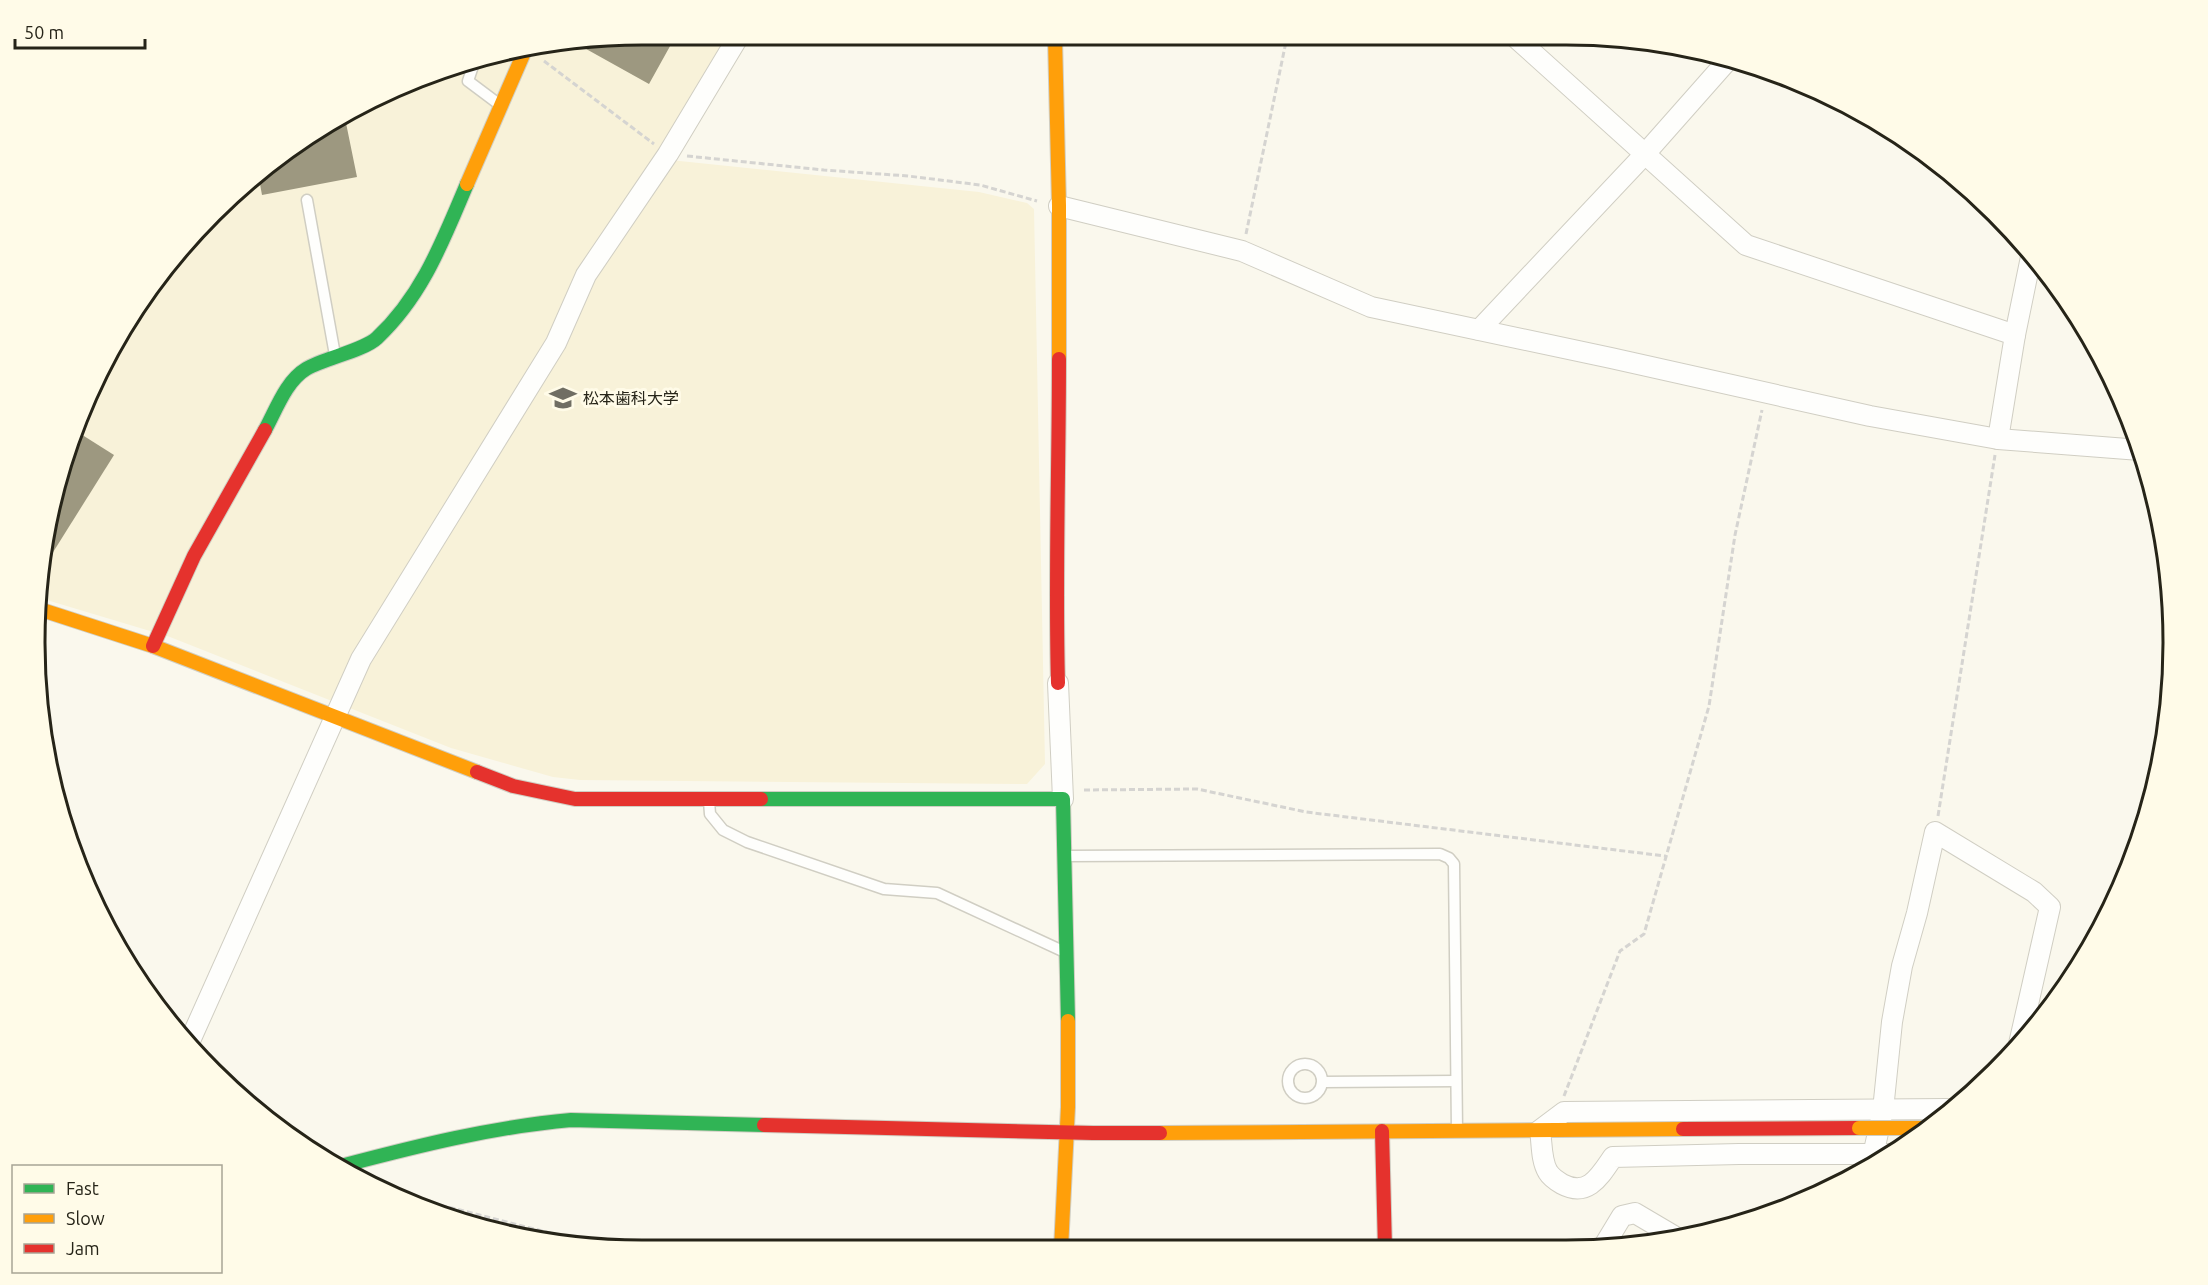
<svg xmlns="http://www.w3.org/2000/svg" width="2208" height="1285" font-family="Ubuntu,'Noto Sans JP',sans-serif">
<rect width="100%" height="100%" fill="#faf8ed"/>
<!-- built -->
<path fill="#f8f2d9" d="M 731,39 L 669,143 L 662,143 L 657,153 L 670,160 L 979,192 L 1027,203 L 1034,209 L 1045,764 L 1027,784 L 580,780 L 553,777 L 451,748 L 170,637 L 40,598 L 55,485 L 97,374 L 137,304 L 212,213 L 273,160 L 373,97 L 447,67 L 563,40 Z"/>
<!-- building -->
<g fill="#9d9880">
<path d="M 674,39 L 649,84 L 570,40 L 571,40 Z"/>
<path d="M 336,120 L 337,125 L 346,123 L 357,177 L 262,195 L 258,173 L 273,160 Z"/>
<path d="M 76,431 L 114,455 L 45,565 L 55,485 Z"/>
</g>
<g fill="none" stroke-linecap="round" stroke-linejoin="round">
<defs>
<g id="lane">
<path d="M 475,60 L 468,81 L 500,105"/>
<path d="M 307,200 L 335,355"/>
<path d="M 709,801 L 710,814 L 723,830 L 747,842 L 884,889 L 937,893 L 1067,953"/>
<path d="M 1065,856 L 1440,854 L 1449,858 L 1454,864 L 1457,1130"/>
<circle cx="1305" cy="1081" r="17"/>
<path d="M 1323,1082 L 1456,1081"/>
</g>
<g id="street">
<path d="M 1514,36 L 1746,245 L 2015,335"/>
<path d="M 1059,206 L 1242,251 L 1371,307 L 1611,358 L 1870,416 L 1998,439 L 2140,450"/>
<path d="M 1479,330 L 1644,155 L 1728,60"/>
<path d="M 1998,439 L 2015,335 L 2031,257"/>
<path d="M 1058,683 L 1063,799"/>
<path d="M 189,1043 L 361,659 L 556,343 L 586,275 L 668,154 L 737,39"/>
<path d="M 1889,1154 L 1739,1154 L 1613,1157 C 1600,1176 1588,1198 1562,1184 C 1557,1181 1551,1177 1548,1172 C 1541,1161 1542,1143 1540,1130 L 1564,1112 L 1947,1109"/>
<path d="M 1870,1169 L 1883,1110 L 1892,1022 L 1902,966 L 1917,913 L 1935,832 L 2034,892 L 2050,907 L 2019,1044"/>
<path d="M 1602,1249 L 1622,1216 L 1635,1213 L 1674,1236"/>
</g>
<g id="fast">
<path d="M 265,430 C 276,410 286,381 306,369 C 324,358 363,351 377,338 C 423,295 443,240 467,184"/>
<path d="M 761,799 L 1063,799 L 1068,1021"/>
<path d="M 341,1166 C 417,1146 492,1127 571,1120 L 764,1125"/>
</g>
<g id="slow">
<path d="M 1055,38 L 1059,206 L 1059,359"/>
<path d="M 467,184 L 526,48"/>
<path d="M 39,609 L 153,646 L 477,772"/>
<path d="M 1160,1133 L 1683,1129"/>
<path d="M 1061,1249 L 1068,1107 L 1068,1021"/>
</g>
<g id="jam">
<path d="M 153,646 L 194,556 L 265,430"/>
<path d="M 1058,683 C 1055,575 1059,467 1059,359"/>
<path d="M 477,772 L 513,786 L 575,799 L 761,799"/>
<path d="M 764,1125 L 1093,1133 L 1160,1133"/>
<path d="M 1683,1129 L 1859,1128"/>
<path d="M 1382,1131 L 1385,1249"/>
</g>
</defs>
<!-- lane casing -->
<use href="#lane" stroke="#d0cec3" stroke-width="13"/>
<!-- street casing -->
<use href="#street" stroke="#d0cec3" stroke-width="22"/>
<!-- fast casing -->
<use href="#fast" stroke="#d0cec3" stroke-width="16"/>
<!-- slow casing -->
<use href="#slow" stroke="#d0cec3" stroke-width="16"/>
<!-- jam casing -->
<use href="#jam" stroke="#d0cec3" stroke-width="16"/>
<!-- path -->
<g stroke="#d5d4d1" stroke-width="3" stroke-dasharray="6 3" stroke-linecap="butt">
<path d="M 544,61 L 654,144"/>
<path d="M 687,156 L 824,170 L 908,176 L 980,185 L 1037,201"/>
<path d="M 1246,234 L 1287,37"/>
<path d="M 1084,790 L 1197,789 L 1306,812 L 1665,856"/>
<path d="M 1938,816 L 1995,455"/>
<path d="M 1564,1096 L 1620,951 L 1644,934 L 1709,706 L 1735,535 L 1762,410"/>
<path d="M 397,1194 L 550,1233 L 585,1246"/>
</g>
<!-- lane -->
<use href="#lane" stroke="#fefefc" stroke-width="10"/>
<!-- street -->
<use href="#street" stroke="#fefefc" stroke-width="20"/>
<!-- fast -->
<use href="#fast" stroke="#30b455" stroke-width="14"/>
<!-- slow -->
<use href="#slow" stroke="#ff9f0a" stroke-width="14"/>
<!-- jam -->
<use href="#jam" stroke="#e5322d" stroke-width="14"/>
<defs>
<path id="slow-bridge" d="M 1859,1128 L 1923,1128"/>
</defs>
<!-- slow-bridge casing -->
<use href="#slow-bridge" stroke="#d0cec3" stroke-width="16" stroke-linecap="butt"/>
<!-- slow-bridge -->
<use href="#slow-bridge" stroke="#ff9f0a" stroke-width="14"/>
</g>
<!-- icons -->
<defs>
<symbol id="university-bare" viewBox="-9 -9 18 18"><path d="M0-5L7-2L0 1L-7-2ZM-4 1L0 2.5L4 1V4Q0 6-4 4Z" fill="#706e63" stroke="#fffbe8" stroke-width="2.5" paint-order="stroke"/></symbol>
</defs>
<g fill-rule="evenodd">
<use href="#university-bare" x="544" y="379" width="38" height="38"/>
</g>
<g text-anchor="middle" stroke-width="6" stroke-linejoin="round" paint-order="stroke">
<!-- poi labels -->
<g font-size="16" fill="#262418" stroke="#fffbe8" text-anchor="start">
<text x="583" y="404">松本歯科大学</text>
</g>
</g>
<!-- crop -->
<path d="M0 0H2208V1285H0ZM642 45H1566A597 597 0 0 1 2163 642V643A597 597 0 0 1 1566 1240H642A597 597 0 0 1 45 643V642A597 597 0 0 1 642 45Z" fill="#fffbe8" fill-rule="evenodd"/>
<path fill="none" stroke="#262418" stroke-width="3" d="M642 45H1566A597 597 0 0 1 2163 642V643A597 597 0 0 1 1566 1240H642A597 597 0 0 1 45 643V642A597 597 0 0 1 642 45Z"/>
<!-- legend -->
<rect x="12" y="1165" width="210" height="108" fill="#fffbe8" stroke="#a8a595" stroke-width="1.5"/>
<rect x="24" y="1184" width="30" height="9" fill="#30b455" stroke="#a8a595" stroke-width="1.5"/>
<text x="66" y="1195" font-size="18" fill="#262418">Fast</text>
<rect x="24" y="1214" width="30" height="9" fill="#ff9f0a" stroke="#a8a595" stroke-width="1.5"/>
<text x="66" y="1225" font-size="18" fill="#262418">Slow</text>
<rect x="24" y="1244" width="30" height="9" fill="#e5322d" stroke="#a8a595" stroke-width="1.5"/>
<text x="66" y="1255" font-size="18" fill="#262418">Jam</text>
<!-- scale -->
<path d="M15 39v9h130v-9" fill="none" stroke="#262418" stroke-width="3"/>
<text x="24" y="39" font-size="18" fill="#262418" stroke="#fffbe8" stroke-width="4.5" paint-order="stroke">50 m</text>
</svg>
